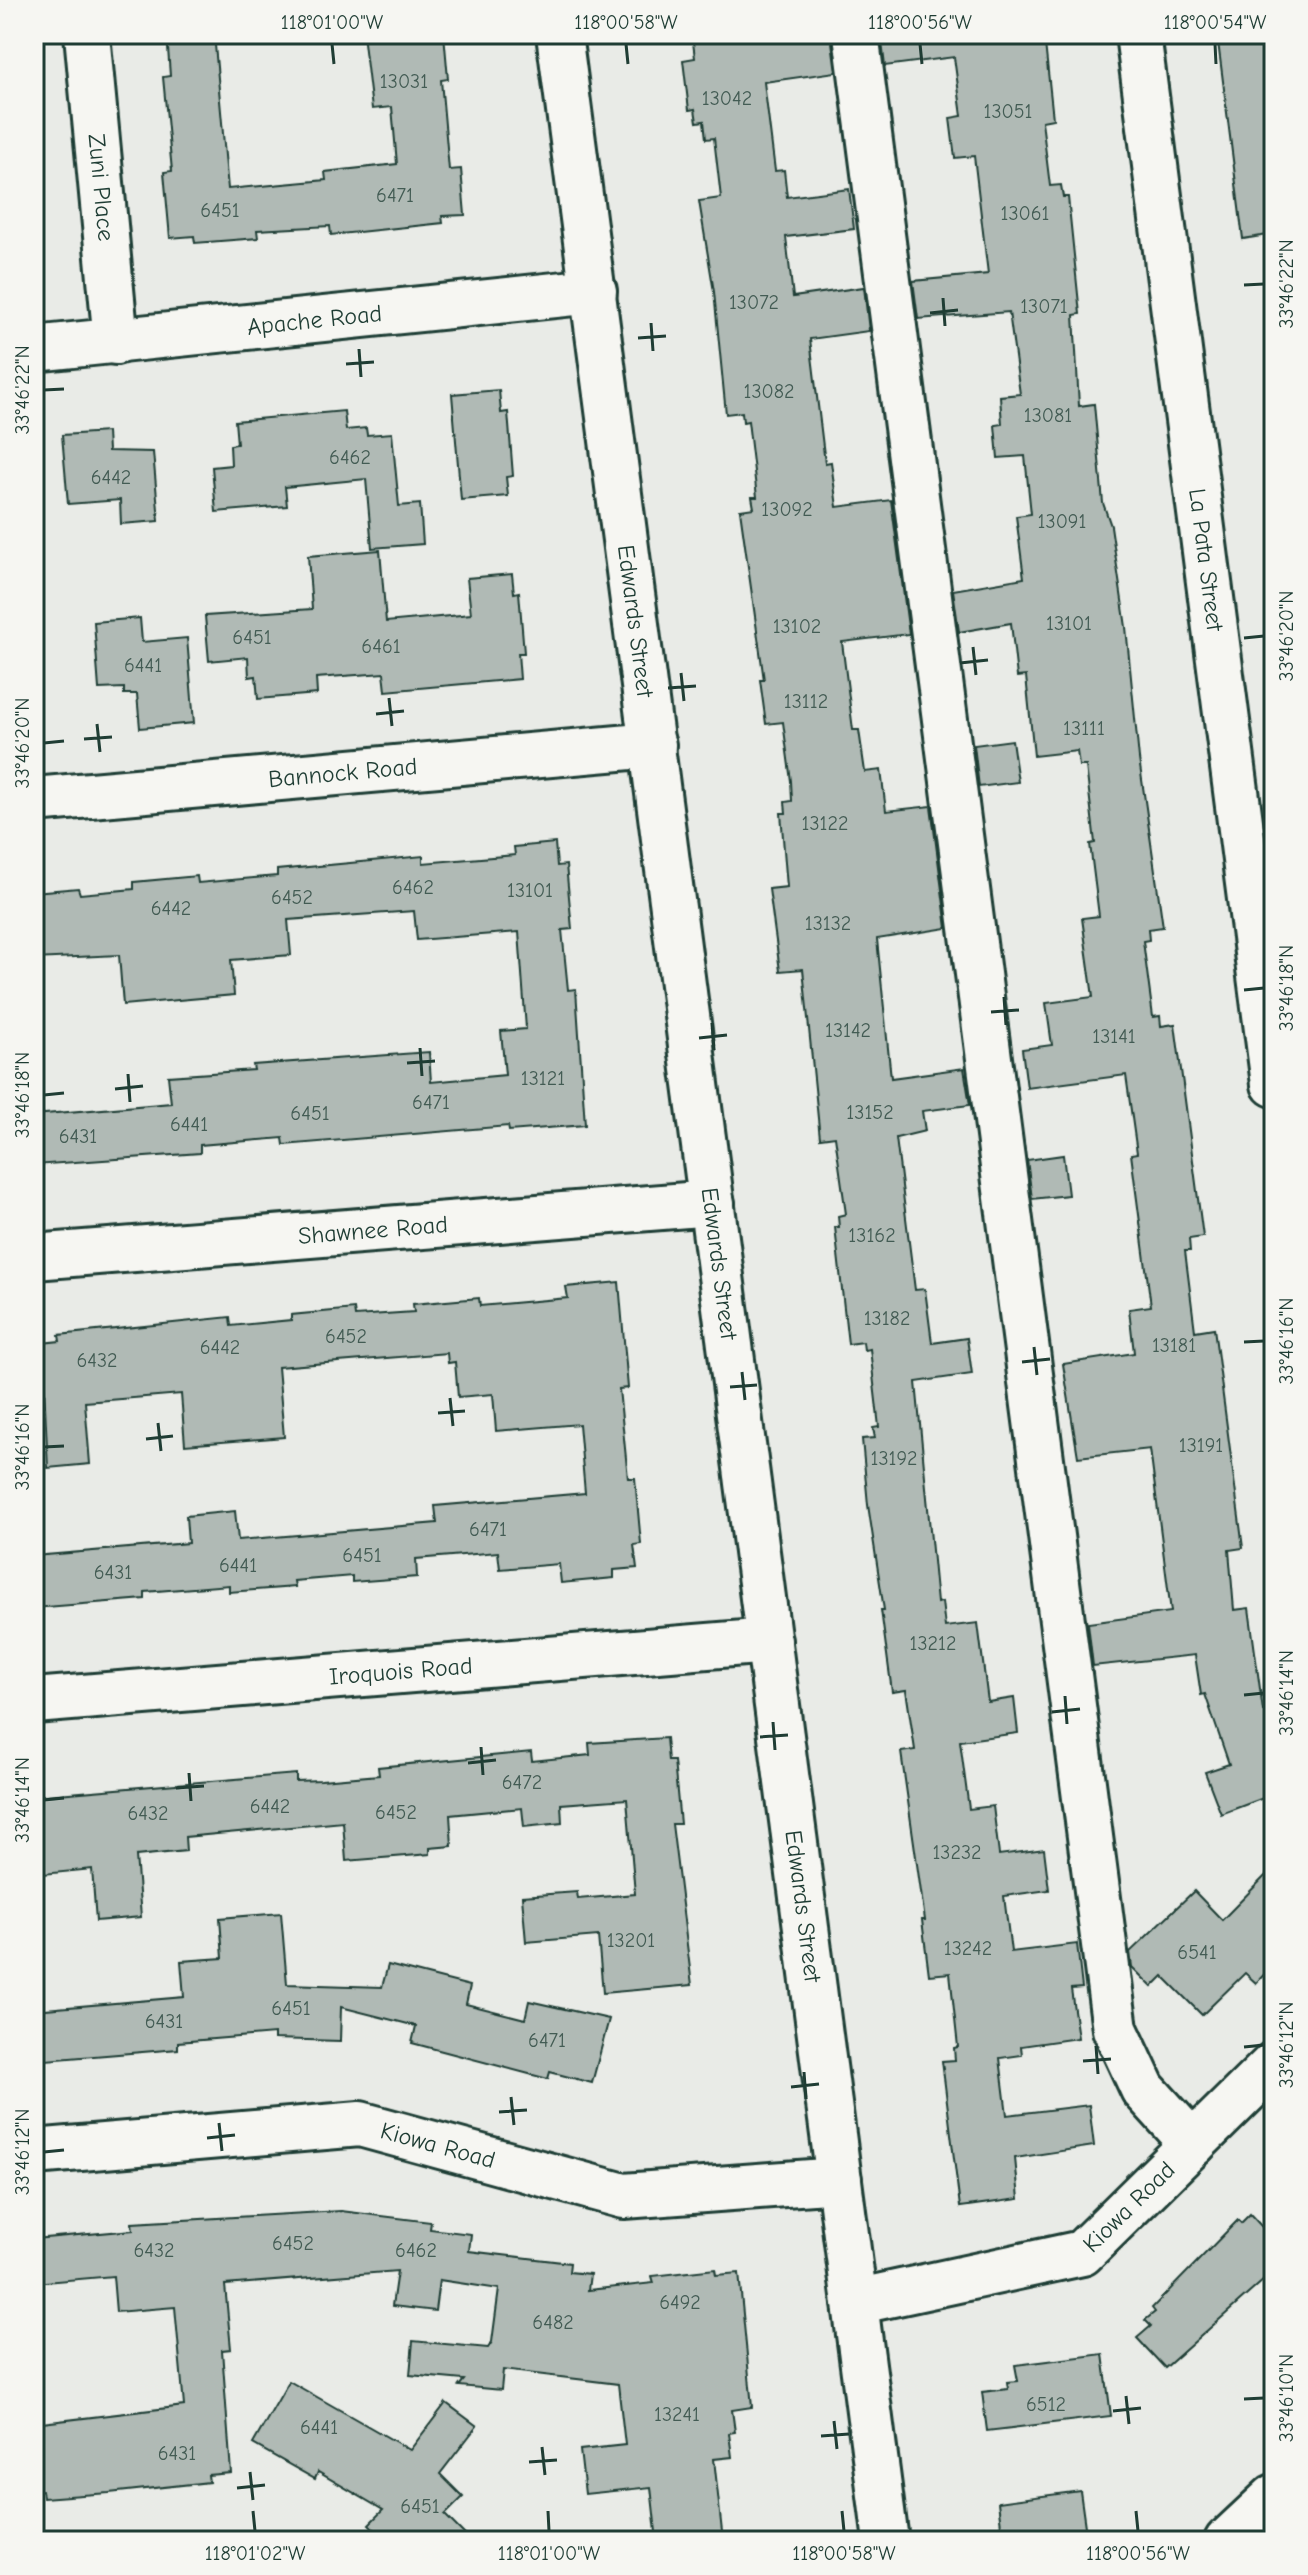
<svg xmlns="http://www.w3.org/2000/svg" width="1308" height="2575" font-family="'Comic Neue',sans-serif">
<rect width="100%" height="100%" fill="#e9ebe7"/>
<filter id="ink" filterUnits="userSpaceOnUse"><feTurbulence type="fractalNoise" baseFrequency=".0125" numOctaves="2"/><feDisplacementMap in="SourceGraphic" scale="16" xChannelSelector="R" yChannelSelector="G"/><feConvolveMatrix kernelMatrix="1 2 1 2 8 2 1 2 1" color-interpolation-filters="sRGB"/></filter>
<g filter="url(#ink)">
<!-- building -->
<g fill="#b0bab5" stroke="#1f3d34" stroke-width="2">
<path d="M 167,34 L 214,34 L 228,189 L 326,180 L 325,172 L 397,164 L 392,107 L 372,109 L 363,34 L 444,34 L 448,79 L 441,80 L 449,170 L 461,169 L 465,215 L 442,216 L 443,223 L 331,235 L 330,226 L 257,230 L 258,238 L 195,243 L 194,236 L 170,238 L 164,172 L 172,171 L 163,77 L 170,76 Z"/>
<path d="M 692,34 L 831,34 L 836,72 L 764,82 L 775,171 L 784,170 L 787,197 L 849,189 L 854,229 L 786,237 L 793,297 L 864,287 L 869,331 L 810,339 L 825,463 L 831,462 L 837,507 L 891,500 L 909,634 L 842,642 L 853,730 L 859,730 L 865,772 L 881,770 L 886,811 L 931,806 L 947,928 L 877,939 L 891,1078 L 964,1068 L 970,1105 L 922,1111 L 925,1131 L 896,1138 L 915,1290 L 925,1289 L 932,1343 L 967,1338 L 972,1374 L 916,1382 L 937,1603 L 942,1602 L 945,1627 L 978,1623 L 988,1702 L 1014,1698 L 1018,1733 L 960,1741 L 969,1809 L 993,1806 L 999,1855 L 1044,1849 L 1049,1890 L 1004,1896 L 1011,1952 L 1077,1944 L 1082,1988 L 1071,1989 L 1078,2038 L 1021,2046 L 1022,2055 L 1000,2058 L 1007,2115 L 1089,2105 L 1094,2146 L 1015,2158 L 1019,2199 L 960,2207 L 942,2061 L 955,2060 L 954,2048 L 958,2047 L 950,1973 L 929,1975 L 922,1920 L 925,1920 L 901,1752 L 915,1750 L 906,1690 L 892,1692 L 881,1610 L 884,1610 L 868,1505 L 862,1439 L 875,1438 L 873,1428 L 879,1427 L 870,1349 L 864,1350 L 863,1342 L 848,1344 L 835,1227 L 839,1227 L 838,1216 L 846,1214 L 835,1136 L 820,1138 L 803,969 L 780,971 L 769,889 L 787,887 L 781,813 L 786,813 L 785,802 L 792,801 L 791,781 L 783,722 L 766,724 L 760,680 L 764,680 L 740,510 L 754,508 L 752,497 L 757,497 L 748,421 L 743,422 L 742,412 L 726,414 L 714,292 L 699,201 L 721,198 L 714,138 L 706,139 L 704,121 L 697,122 L 695,109 L 689,110 L 683,60 L 695,58 Z"/>
<path d="M 1044,34 L 1053,119 L 1042,121 L 1050,186 L 1061,185 L 1063,197 L 1068,197 L 1080,314 L 1074,315 L 1079,406 L 1094,404 L 1103,503 L 1111,526 L 1126,627 L 1139,759 L 1163,927 L 1148,929 L 1149,940 L 1143,941 L 1153,1017 L 1160,1016 L 1161,1026 L 1175,1024 L 1203,1237 L 1189,1239 L 1190,1251 L 1185,1251 L 1195,1331 L 1214,1328 L 1243,1548 L 1229,1550 L 1234,1610 L 1249,1608 L 1263,1711 L 1274,1707 L 1274,1794 L 1221,1814 L 1205,1772 L 1229,1764 L 1205,1694 L 1201,1695 L 1195,1655 L 1093,1666 L 1088,1623 L 1171,1612 L 1150,1449 L 1078,1457 L 1063,1364 L 1134,1353 L 1129,1309 L 1151,1306 L 1131,1154 L 1137,1153 L 1126,1075 L 1027,1088 L 1022,1049 L 1052,1045 L 1046,1003 L 1093,997 L 1082,918 L 1099,916 L 1090,844 L 1095,843 L 1086,766 L 1079,766 L 1077,751 L 1034,756 L 1026,676 L 1017,677 L 1011,623 L 959,632 L 953,590 L 1024,578 L 1016,516 L 1031,514 L 1025,456 L 998,458 L 995,425 L 1002,424 L 1000,396 L 1020,394 L 1009,312 L 918,319 L 913,281 L 988,274 L 974,156 L 955,158 L 950,118 L 962,116 L 954,57 L 885,66 L 881,35 Z"/>
<path d="M 1217,34 L 1274,34 L 1274,234 L 1243,239 Z"/>
<path d="M 499,390 L 501,413 L 508,412 L 513,476 L 506,477 L 508,496 L 461,500 L 452,394 Z"/>
<path d="M 344,411 L 346,430 L 366,428 L 367,435 L 392,433 L 399,506 L 420,504 L 423,544 L 372,548 L 366,479 L 285,487 L 287,506 L 216,512 L 212,467 L 231,465 L 230,445 L 237,444 L 235,421 Z"/>
<path d="M 107,432 L 108,451 L 153,452 L 159,521 L 121,524 L 120,500 L 68,504 L 62,435 Z"/>
<path d="M 380,550 L 386,622 L 471,614 L 467,578 L 512,574 L 514,593 L 519,592 L 524,653 L 518,653 L 520,679 L 386,691 L 384,673 L 316,678 L 317,694 L 258,699 L 256,676 L 249,677 L 248,657 L 209,661 L 205,616 L 312,609 L 308,556 Z"/>
<path d="M 140,618 L 142,642 L 187,638 L 194,723 L 140,728 L 137,694 L 124,694 L 124,688 L 99,689 L 94,622 Z"/>
<path d="M 1012,740 L 1018,782 L 979,787 L 974,745 Z"/>
<path d="M 555,843 L 557,866 L 566,865 L 572,929 L 562,930 L 568,990 L 576,989 L 585,1125 L 509,1131 L 508,1126 L 284,1145 L 283,1138 L 200,1145 L 200,1153 L 34,1165 L 34,1115 L 171,1103 L 168,1076 L 254,1070 L 253,1065 L 429,1052 L 431,1082 L 505,1075 L 501,1031 L 526,1029 L 519,932 L 417,940 L 414,911 L 288,920 L 291,955 L 231,960 L 234,995 L 123,1005 L 119,955 L 34,959 L 34,892 L 78,888 L 80,894 L 134,889 L 134,882 L 197,876 L 198,883 L 277,876 L 277,870 L 423,856 L 423,863 L 515,855 L 514,847 Z"/>
<path d="M 1063,1155 L 1068,1195 L 1032,1199 L 1027,1160 Z"/>
<path d="M 619,1282 L 628,1388 L 619,1389 L 628,1478 L 635,1478 L 641,1544 L 634,1545 L 637,1568 L 614,1570 L 614,1578 L 561,1583 L 559,1564 L 500,1569 L 498,1552 L 416,1559 L 417,1577 L 352,1582 L 352,1576 L 294,1581 L 295,1587 L 229,1592 L 229,1585 L 145,1592 L 145,1599 L 34,1608 L 34,1556 L 188,1543 L 186,1516 L 235,1511 L 238,1540 L 437,1523 L 435,1506 L 585,1493 L 579,1424 L 496,1431 L 493,1394 L 458,1397 L 455,1362 L 448,1363 L 447,1353 L 278,1367 L 284,1437 L 185,1445 L 181,1394 L 85,1402 L 90,1464 L 48,1468 L 42,1343 L 60,1341 L 59,1335 L 230,1317 L 231,1326 L 291,1320 L 291,1315 L 354,1309 L 355,1316 L 414,1312 L 413,1304 L 479,1298 L 480,1306 L 568,1298 L 566,1287 Z"/>
<path d="M 666,1738 L 668,1761 L 674,1761 L 680,1824 L 672,1824 L 692,1985 L 603,1993 L 598,1936 L 526,1942 L 522,1896 L 577,1892 L 578,1899 L 635,1894 L 627,1799 L 561,1804 L 562,1823 L 524,1827 L 522,1808 L 450,1815 L 452,1846 L 430,1848 L 430,1854 L 346,1861 L 343,1822 L 185,1837 L 186,1851 L 136,1856 L 141,1917 L 96,1921 L 92,1869 L 34,1875 L 34,1796 L 296,1774 L 296,1781 L 321,1780 L 379,1775 L 378,1767 L 531,1752 L 532,1761 L 590,1755 L 589,1743 Z"/>
<path d="M 1274,1867 L 1274,1964 L 1256,1983 L 1245,1973 L 1202,2015 L 1163,1976 L 1152,1987 L 1132,1967 L 1130,1952 L 1194,1891 L 1222,1920 Z"/>
<path d="M 281,1913 L 287,1984 L 382,1987 L 388,1965 L 470,1986 L 466,2004 L 525,2019 L 529,2001 L 609,2019 L 592,2083 L 550,2072 L 548,2079 L 412,2043 L 416,2026 L 341,2007 L 340,2041 L 274,2039 L 274,2034 L 178,2042 L 178,2049 L 34,2061 L 34,2010 L 184,1997 L 181,1961 L 223,1958 L 220,1918 Z"/>
<path d="M 341,2211 L 431,2222 L 430,2229 L 471,2234 L 469,2251 L 570,2263 L 569,2272 L 590,2274 L 588,2290 L 654,2283 L 652,2276 L 715,2269 L 716,2275 L 739,2273 L 752,2407 L 732,2410 L 735,2432 L 729,2433 L 732,2457 L 714,2459 L 723,2541 L 657,2541 L 651,2487 L 585,2494 L 580,2450 L 625,2445 L 618,2384 L 503,2370 L 501,2390 L 459,2386 L 464,2380 L 410,2375 L 413,2341 L 488,2348 L 492,2342 L 499,2289 L 439,2280 L 435,2311 L 392,2306 L 397,2271 L 225,2285 L 231,2349 L 222,2350 L 231,2473 L 208,2475 L 209,2482 L 109,2493 L 43,2498 L 42,2490 L 34,2491 L 34,2424 L 184,2406 L 175,2307 L 116,2312 L 113,2276 L 34,2283 L 34,2239 L 133,2230 L 132,2223 Z"/>
<path d="M 1250,2214 L 1274,2240 L 1274,2271 L 1165,2368 L 1137,2338 L 1151,2326 L 1145,2320 L 1155,2312 L 1152,2308 L 1238,2220 L 1241,2223 Z"/>
<path d="M 1103,2354 L 1111,2416 L 987,2431 L 982,2392 L 1008,2389 L 1007,2382 L 1018,2381 L 1015,2365 Z"/>
<path d="M 289,2381 L 410,2450 L 446,2403 L 477,2426 L 440,2474 L 463,2497 L 445,2515 L 471,2541 L 386,2541 L 369,2524 L 383,2510 L 318,2472 L 315,2479 L 253,2444 Z"/>
<path d="M 1080,2491 L 1087,2541 L 1003,2541 L 998,2502 Z"/>
</g>
<g fill="none" stroke-linecap="round" stroke-linejoin="round">
<defs>
<g id="minor">
<path id="s1" d="M 87,34 L 116,342"/>
<path id="s2" d="M 559,34 L 886,2541"/>
<path d="M 856,34 L 1115,2029 L 1143,2089 L 1193,2144"/>
<path id="s3" d="M 1138,34 L 1274,1084"/>
<path id="s4" d="M 34,349 L 594,291"/>
<path id="s5" d="M 34,800 L 653,745"/>
<path id="s6" d="M 34,1257 L 712,1203"/>
<path id="s7" d="M 34,1701 L 769,1641"/>
<path id="s8" d="M 34,2152 L 360,2124 L 624,2196 L 839,2180"/>
<path id="s9" d="M 855,2302 L 1082,2253 L 1274,2064"/>
<path d="M 1227,2541 L 1274,2497"/>
</g>
</defs>
<!-- minor casing -->
<use href="#minor" stroke="#1f3d34" stroke-width="50"/>
<!-- minor -->
<use href="#minor" stroke="#f6f6f2" stroke-width="44"/>
</g>
</g>
<!-- ticks -->
<path fill="none" stroke="#1f3d34" stroke-width="3" d="M 332,44 L 334,64M 626,44 L 628,64M 920,44 L 922,64M 1215,44 L 1216,64M 1244,285 L 1264,284M 943,298 L 945,326M 930,313 L 958,310M 651,323 L 653,351M 638,338 L 666,336M 359,349 L 361,377M 346,364 L 374,362M 44,390 L 64,389M 1244,638 L 1264,636M 973,647 L 976,675M 960,663 L 988,660M 681,673 L 684,701M 668,688 L 696,686M 389,698 L 392,726M 376,714 L 404,711M 97,724 L 100,752M 84,739 L 112,737M 44,743 L 64,741M 1244,990 L 1264,988M 1004,997 L 1006,1025M 991,1012 L 1019,1010M 712,1023 L 714,1050M 699,1038 L 727,1035M 420,1048 L 422,1076M 407,1063 L 435,1061M 128,1074 L 130,1102M 115,1089 L 143,1086M 44,1095 L 64,1093M 1244,1342 L 1264,1341M 1034,1347 L 1037,1375M 1022,1362 L 1050,1359M 742,1372 L 745,1400M 730,1387 L 757,1385M 450,1398 L 453,1426M 438,1413 L 465,1411M 158,1423 L 161,1451M 146,1439 L 173,1436M 44,1447 L 64,1446M 1244,1695 L 1264,1693M 1065,1696 L 1067,1724M 1052,1712 L 1080,1709M 773,1722 L 775,1750M 760,1737 L 788,1735M 481,1747 L 483,1775M 468,1763 L 496,1760M 189,1773 L 191,1801M 176,1788 L 204,1786M 44,1800 L 64,1798M 1096,2046 L 1098,2074M 1244,2047 L 1264,2045M 1083,2061 L 1111,2059M 804,2072 L 806,2099M 791,2087 L 819,2084M 511,2097 L 514,2125M 499,2112 L 527,2110M 219,2123 L 222,2151M 207,2138 L 235,2135M 44,2152 L 64,2150M 1126,2396 L 1129,2424M 1244,2399 L 1264,2398M 1113,2411 L 1141,2408M 834,2421 L 837,2449M 821,2436 L 849,2434M 542,2447 L 545,2475M 529,2462 L 557,2460M 250,2472 L 253,2500M 237,2488 L 265,2485M 253,2511 L 255,2531M 548,2511 L 549,2531M 842,2511 L 844,2531M 1136,2511 L 1138,2531"/>
<g text-anchor="middle" stroke-width="6" stroke-linejoin="round" paint-order="stroke">
<!-- number labels -->
<g font-size="20" fill="#435c54">
<text x="404" y="88">13031</text>
<text x="727" y="105">13042</text>
<text x="1008" y="118">13051</text>
<text x="395" y="202">6471</text>
<text x="220" y="217">6451</text>
<text x="1025" y="220">13061</text>
<text x="754" y="309">13072</text>
<text x="1044" y="313">13071</text>
<text x="769" y="398">13082</text>
<text x="1048" y="422">13081</text>
<text x="350" y="464">6462</text>
<text x="111" y="484">6442</text>
<text x="787" y="516">13092</text>
<text x="1062" y="528">13091</text>
<text x="1069" y="630">13101</text>
<text x="797" y="633">13102</text>
<text x="252" y="644">6451</text>
<text x="381" y="653">6461</text>
<text x="143" y="672">6441</text>
<text x="806" y="708">13112</text>
<text x="1084" y="735">13111</text>
<text x="825" y="830">13122</text>
<text x="413" y="894">6462</text>
<text x="530" y="897">13101</text>
<text x="292" y="904">6452</text>
<text x="171" y="915">6442</text>
<text x="828" y="930">13132</text>
<text x="848" y="1037">13142</text>
<text x="1114" y="1043">13141</text>
<text x="543" y="1085">13121</text>
<text x="431" y="1109">6471</text>
<text x="870" y="1119">13152</text>
<text x="310" y="1120">6451</text>
<text x="189" y="1131">6441</text>
<text x="78" y="1143">6431</text>
<text x="872" y="1242">13162</text>
<text x="887" y="1325">13182</text>
<text x="346" y="1343">6452</text>
<text x="1174" y="1352">13181</text>
<text x="220" y="1354">6442</text>
<text x="97" y="1367">6432</text>
<text x="1201" y="1452">13191</text>
<text x="894" y="1465">13192</text>
<text x="488" y="1536">6471</text>
<text x="362" y="1562">6451</text>
<text x="238" y="1572">6441</text>
<text x="113" y="1579">6431</text>
<text x="933" y="1650">13212</text>
<text x="522" y="1789">6472</text>
<text x="270" y="1813">6442</text>
<text x="396" y="1819">6452</text>
<text x="148" y="1820">6432</text>
<text x="957" y="1859">13232</text>
<text x="631" y="1947">13201</text>
<text x="968" y="1955">13242</text>
<text x="1197" y="1959">6541</text>
<text x="291" y="2015">6451</text>
<text x="164" y="2028">6431</text>
<text x="547" y="2047">6471</text>
<text x="293" y="2250">6452</text>
<text x="154" y="2257">6432</text>
<text x="416" y="2257">6462</text>
<text x="680" y="2309">6492</text>
<text x="553" y="2329">6482</text>
<text x="1046" y="2411">6512</text>
<text x="677" y="2421">13241</text>
<text x="319" y="2434">6441</text>
<text x="177" y="2460">6431</text>
<text x="420" y="2513">6451</text>
</g>
<!-- street labels -->
<g font-size="24" fill="#1f3d34" stroke="#f6f6f2">
<text dy="8" stroke="none"><textPath href="#s1" startOffset="154">Zuni Place</textPath></text>
<text dy="8" stroke="none"><textPath href="#s4" startOffset="282">Apache Road</textPath></text>
<text dy="8" stroke="none"><textPath href="#s3" startOffset="530">La Pata Street</textPath></text>
<text dy="8" stroke="none"><textPath href="#s2" startOffset="592">Edwards Street</textPath></text>
<text dy="8" stroke="none"><textPath href="#s5" startOffset="310">Bannock Road</textPath></text>
<text dy="8" stroke="none"><textPath href="#s6" startOffset="340">Shawnee Road</textPath></text>
<text dy="8" stroke="none"><textPath href="#s2" startOffset="1240">Edwards Street</textPath></text>
<text dy="8" stroke="none"><textPath href="#s7" startOffset="368">Iroquois Road</textPath></text>
<text dy="8" stroke="none"><textPath href="#s2" startOffset="1888">Edwards Street</textPath></text>
<text dy="8" stroke="none"><textPath href="#s8" startOffset="408">Kiowa Road</textPath></text>
<text dy="8" stroke="none"><textPath href="#s9" startOffset="298">Kiowa Road</textPath></text>
</g>
</g>
<!-- margin -->
<rect width="1308" height="2575" fill="none" stroke="#f6f6f2" stroke-width="88"/>
<rect x="44" y="44" width="1220" height="2487" fill="none" stroke="#1f3d34" stroke-width="3"/>
<g font-size="20" text-anchor="middle" fill="#1f3d34">
<text x="332" y="29">118°01'00"W</text>
<text x="626" y="29">118°00'58"W</text>
<text x="920" y="29">118°00'56"W</text>
<text x="1215" y="29">118°00'54"W</text>
<text transform="translate(1286 284) rotate(-90)" y="7">33°46'22"N</text>
<text transform="translate(22 390) rotate(-90)" y="7">33°46'22"N</text>
<text transform="translate(1286 636) rotate(-90)" y="7">33°46'20"N</text>
<text transform="translate(22 743) rotate(-90)" y="7">33°46'20"N</text>
<text transform="translate(1286 988) rotate(-90)" y="7">33°46'18"N</text>
<text transform="translate(22 1095) rotate(-90)" y="7">33°46'18"N</text>
<text transform="translate(1286 1341) rotate(-90)" y="7">33°46'16"N</text>
<text transform="translate(22 1447) rotate(-90)" y="7">33°46'16"N</text>
<text transform="translate(1286 1693) rotate(-90)" y="7">33°46'14"N</text>
<text transform="translate(22 1800) rotate(-90)" y="7">33°46'14"N</text>
<text transform="translate(1286 2045) rotate(-90)" y="7">33°46'12"N</text>
<text transform="translate(22 2152) rotate(-90)" y="7">33°46'12"N</text>
<text transform="translate(1286 2398) rotate(-90)" y="7">33°46'10"N</text>
<text x="255" y="2560">118°01'02"W</text>
<text x="549" y="2560">118°01'00"W</text>
<text x="844" y="2560">118°00'58"W</text>
<text x="1138" y="2560">118°00'56"W</text>
</g>
</svg>
